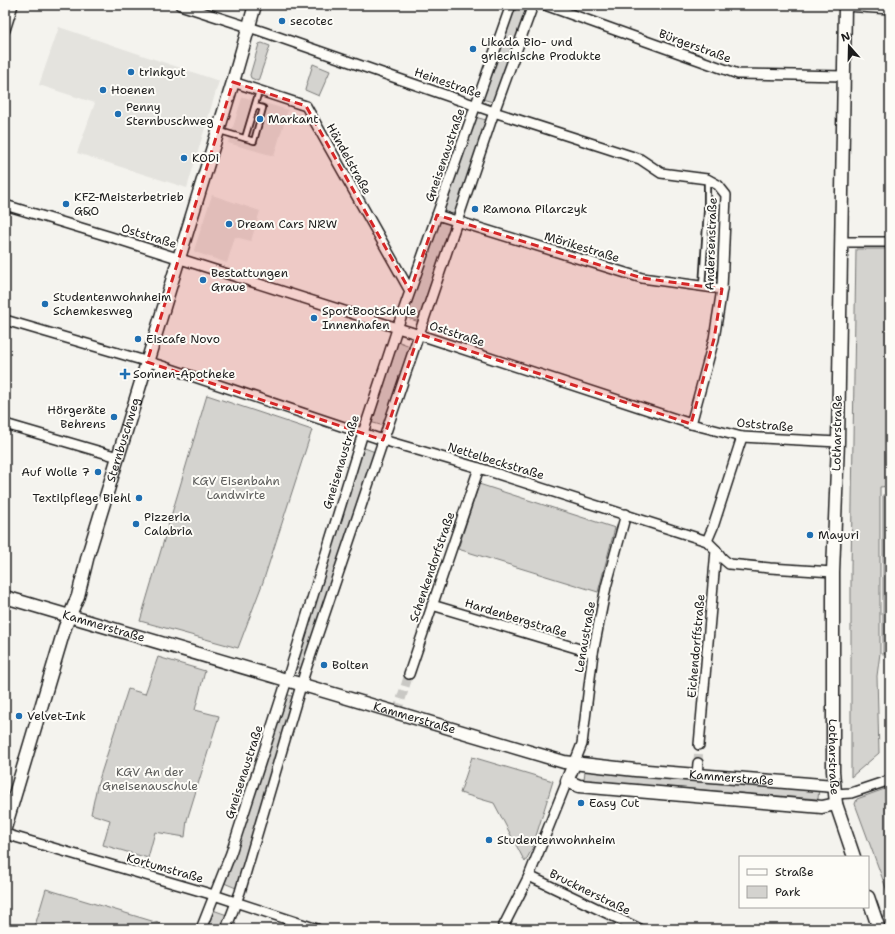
<svg xmlns="http://www.w3.org/2000/svg" width="895" height="934" font-family="'Shantell Sans',sans-serif">
<rect width="100%" height="100%" fill="#f4f3ee"/>
<filter id="ink" filterUnits="userSpaceOnUse"><feTurbulence type="fractalNoise" baseFrequency=".025" numOctaves="2"/><feDisplacementMap in="SourceGraphic" scale="8" xChannelSelector="R" yChannelSelector="G"/><feConvolveMatrix kernelMatrix="1 2 1 2 8 2 1 2 1" color-interpolation-filters="sRGB"/></filter>
<g filter="url(#ink)">
<!-- built -->
<g fill="#e4e3de">
<path d="M 59,27 L 219,81 L 187,188 L 77,153 L 95,103 L 39,85 Z"/>
<path d="M 244,97 L 288,110 L 274,156 L 228,143 L 242,98 Z"/>
<path d="M 212,195 L 260,211 L 251,241 L 235,237 L 227,263 L 195,252 L 194,250 Z"/>
</g>
<!-- green -->
<g fill="#d4d3cf" stroke="#787876">
<path d="M 515,5 L 528,8 L 493,102 L 482,99 Z"/>
<path d="M 262,43 L 270,46 L 258,81 L 251,78 L 250,75 L 259,44 Z"/>
<path d="M 313,64 L 330,71 L 319,96 L 305,90 Z"/>
<path d="M 475,117 L 486,120 L 454,216 L 443,212 Z"/>
<path d="M 440,220 L 451,224 L 419,322 L 405,317 Z"/>
<path d="M 856,249 L 890,249 L 890,486 L 880,487 L 880,653 L 877,676 L 879,753 L 851,777 L 851,568 Z"/>
<path d="M 397,341 L 410,346 L 384,426 L 370,422 Z"/>
<path d="M 207,395 L 312,430 L 263,582 L 238,648 L 140,621 Z"/>
<path d="M 362,447 L 375,452 L 302,669 L 294,666 Z"/>
<path d="M 479,484 L 615,528 L 598,592 L 458,549 Z"/>
<rect x="883" y="495" width="7" height="159"/>
<path d="M 158,657 L 205,671 L 195,710 L 219,716 L 187,820 L 185,837 L 155,832 L 148,858 L 103,845 L 110,820 L 91,814 L 97,786 L 128,689 L 145,694 Z"/>
<path d="M 286,694 L 294,697 L 236,888 L 224,883 L 235,855 Z"/>
<path d="M 472,757 L 553,781 L 532,849 L 525,862 L 494,803 L 460,793 Z"/>
<path d="M 585,770 L 819,788 L 818,799 L 584,781 Z"/>
<path d="M 890,787 L 890,899 L 855,804 L 857,799 Z"/>
<path d="M 46,889 L 165,925 L 163,929 L 34,929 Z"/>
<path d="M 213,910 L 227,915 L 221,929 L 206,929 Z"/>
</g>
<g fill="none" stroke-linecap="round" stroke-linejoin="round">
<!-- street-tunnel -->
<g stroke="#c9c8c4" stroke-width="9" stroke-dasharray="9 4.5" stroke-linecap="butt">
<path d="M 397,712 L 409,674"/>
<path d="M 698,763 L 699,745"/>
</g>
<defs>
<g id="lane">
<path d="M 220,131 L 254,141 L 263,108 L 255,106"/>
<path d="M 245,138 L 259,91"/>
<path d="M 702,287 L 707,211 L 707,179"/>
</g>
<g id="street">
<path d="M 180,5 L 261,31 L 494,112 L 640,159 L 661,173 L 707,179 L 718,185 L 726,195 L 722,289 L 714,339 L 691,424"/>
<path d="M 545,5 L 738,74 L 843,76"/>
<path d="M 845,6 L 890,9"/>
<path d="M 5,30 L 13,5"/>
<path d="M 233,82 L 306,106 L 410,291"/>
<path d="M 5,205 L 111,237 L 423,336 L 691,424 L 742,437 L 838,442"/>
<path d="M 437,215 L 642,278 L 722,289"/>
<path d="M 841,242 L 890,242"/>
<path d="M 5,320 L 159,365 L 383,440 L 479,468 L 707,541 L 716,550 L 722,558 L 729,564 L 770,568 L 833,572"/>
<path d="M 5,424 L 118,457"/>
<path d="M 707,541 L 713,527 L 742,437"/>
<path d="M 432,605 L 593,653"/>
<path d="M 409,674 L 479,468"/>
<path d="M 699,745 L 716,550"/>
<path d="M 574,764 L 582,744 L 593,653 L 606,587 L 626,514"/>
<path d="M 697,775 L 698,763"/>
<path d="M 834,794 L 851,793 L 890,780"/>
<path d="M 5,834 L 214,895 L 317,929"/>
<path d="M 529,876 L 640,929"/>
<path d="M 201,929 L 231,853 L 287,680 L 363,433 L 400,320 L 511,5"/>
<path d="M 226,929 L 240,892 L 305,672 L 494,112 L 533,5"/>
<path d="M 502,929 L 529,876 L 567,781"/>
</g>
<g id="secondary">
<path id="s1" d="M 845,5 L 838,442 L 833,572 L 833,771 L 836,804 L 854,857"/>
<path id="s2" d="M 5,597 L 564,762 L 635,770 L 834,786"/>
<path d="M 574,764 L 567,781 L 579,786 L 822,807 L 836,804"/>
<path id="s3" d="M 5,828 L 65,627 L 78,596 L 88,555 L 233,82 L 255,5"/>
<path d="M 868,897 L 879,929"/>
</g>
</defs>
<!-- lane casing -->
<use href="#lane" stroke="#1c1c1c" stroke-width="8"/>
<!-- street casing -->
<use href="#street" stroke="#1c1c1c" stroke-width="12"/>
<!-- secondary casing -->
<use href="#secondary" stroke="#1c1c1c" stroke-width="15"/>
<!-- lane -->
<use href="#lane" stroke="#fdfcf7" stroke-width="4.5"/>
<!-- street -->
<use href="#street" stroke="#fdfcf7" stroke-width="9"/>
<!-- secondary -->
<use href="#secondary" stroke="#fdfcf7" stroke-width="12"/>
</g>
</g>
<!-- marked area -->
<path fill="#d62828" fill-opacity="0.2" stroke="#d62828" stroke-width="3" stroke-dasharray="8 5" stroke-linejoin="round" d="M 233,82 L 306,106 L 410,291 L 437,215 L 642,278 L 722,289 L 714,339 L 691,424 L 419,334 L 383,440 L 147,362 Z"/>
<!-- markers -->
<g fill="#1f6fb2" stroke="#fdfcf7" stroke-width="1.5">
<circle cx="282" cy="21" r="4"/>
<circle cx="473" cy="49" r="4"/>
<circle cx="131" cy="72" r="4"/>
<circle cx="103" cy="90" r="4"/>
<circle cx="118" cy="114" r="4"/>
<circle cx="260" cy="119" r="4"/>
<circle cx="184" cy="158" r="4"/>
<circle cx="66" cy="204" r="4"/>
<circle cx="475" cy="209" r="4"/>
<circle cx="229" cy="224" r="4"/>
<circle cx="203" cy="280" r="4"/>
<circle cx="45" cy="304" r="4"/>
<circle cx="314" cy="318" r="4"/>
<circle cx="138" cy="339" r="4"/>
<path d="M123 368h4v4h4v4h-4v4h-4v-4h-4v-4h4z"/>
<circle cx="114" cy="417" r="4"/>
<circle cx="98" cy="472" r="4"/>
<circle cx="139" cy="498" r="4"/>
<circle cx="136" cy="524" r="4"/>
<circle cx="810" cy="535" r="4"/>
<circle cx="324" cy="665" r="4"/>
<circle cx="19" cy="716" r="4"/>
<circle cx="581" cy="803" r="4"/>
<circle cx="489" cy="840" r="4"/>
</g>
<g text-anchor="middle" stroke-width="4" stroke-linejoin="round" paint-order="stroke">
<!-- poi labels -->
<g font-size="12" fill="#1c1c1c" stroke="#fdfcf7" text-anchor="start">
<text x="290" y="25">secotec</text>
<text x="481" y="46">Likada Bio- und<tspan x="481" dy="14">griechische Produkte</tspan></text>
<text x="139" y="76">trinkgut</text>
<text x="111" y="94">Hoenen</text>
<text x="126" y="111">Penny<tspan x="126" dy="14">Sternbuschweg</tspan></text>
<text x="268" y="123">Markant</text>
<text x="192" y="162">KODi</text>
<text x="74" y="201">KFZ-Meisterbetrieb<tspan x="74" dy="14">G&amp;O</tspan></text>
<text x="483" y="213">Ramona Pilarczyk</text>
<text x="237" y="228">Dream Cars NRW</text>
<text x="211" y="277">Bestattungen<tspan x="211" dy="14">Graue</tspan></text>
<text x="53" y="301">Studentenwohnheim<tspan x="53" dy="14">Schemkesweg</tspan></text>
<text x="322" y="315">SportBootSchule<tspan x="322" dy="14">Innenhafen</tspan></text>
<text x="146" y="343">Eiscafe Novo</text>
<text x="133" y="378">Sonnen-Apotheke</text>
<text x="106" y="414" text-anchor="end">Hörgeräte<tspan x="106" dy="14">Behrens</tspan></text>
<text x="90" y="476" text-anchor="end">Auf Wolle 7</text>
<text x="131" y="502" text-anchor="end">Textilpflege Biehl</text>
<text x="144" y="521">Pizzeria<tspan x="144" dy="14">Calabria</tspan></text>
<text x="818" y="539">Mayuri</text>
<text x="332" y="669">Bolten</text>
<text x="27" y="720">Velvet-Ink</text>
<text x="589" y="807">Easy Cut</text>
<text x="497" y="844">Studentenwohnheim</text>
</g>
<!-- street labels -->
<g font-size="12" fill="#1c1c1c" stroke="#fdfcf7">
<text transform="translate(695 46) rotate(20)" y="4">Bürgerstraße</text>
<text transform="translate(448 83) rotate(19)" y="4">Heinestraße</text>
<text transform="translate(445 155) rotate(-71)" y="4">Gneisenaustraße</text>
<text transform="translate(349 159) rotate(61)" y="4">Händelstraße</text>
<text transform="translate(149 236) rotate(17)" y="4">Oststraße</text>
<text transform="translate(711 244) rotate(-88)" y="4">Andersenstraße</text>
<text transform="translate(582 247) rotate(17)" y="4">Mörikestraße</text>
<text transform="translate(457 334) rotate(18)" y="4">Oststraße</text>
<text transform="translate(765 425) rotate(5)" y="4">Oststraße</text>
<text transform="translate(837 433) rotate(-89)" y="4">Lotharstraße</text>
<text dy="4" stroke="none"><textPath href="#s3" startOffset="406">Sternbuschweg</textPath></text>
<text transform="translate(496 461) rotate(17)" y="4">Nettelbeckstraße</text>
<text transform="translate(341 462) rotate(-73)" y="4">Gneisenaustraße</text>
<text transform="translate(432 567) rotate(-71)" y="4">Schenkendorfstraße</text>
<text transform="translate(516 618) rotate(17)" y="4">Hardenbergstraße</text>
<text dy="4" stroke="none"><textPath href="#s2" startOffset="103">Kammerstraße</textPath></text>
<text transform="translate(585 637) rotate(-80)" y="4">Lenaustraße</text>
<text transform="translate(696 646) rotate(-85)" y="4">Eichendorffstraße</text>
<text dy="4" stroke="none"><textPath href="#s2" startOffset="427">Kammerstraße</textPath></text>
<text dy="4" stroke="none"><textPath href="#s1" startOffset="752">Lotharstraße</textPath></text>
<text transform="translate(244 772) rotate(-72)" y="4">Gneisenaustraße</text>
<text dy="4" stroke="none"><textPath href="#s2" startOffset="751">Kammerstraße</textPath></text>
<text transform="translate(165 868) rotate(16)" y="4">Kortumstraße</text>
<text transform="translate(590 892) rotate(26)" y="4">Brucknerstraße</text>
</g>
<!-- park labels -->
<g font-size="12" fill="#5c5c5b" stroke="#fdfcf7">
<text x="236" y="485">KGV Eisenbahn<tspan x="236" dy="14">Landwirte</tspan></text>
<text x="150" y="776">KGV An der<tspan x="150" dy="14">Gneisenauschule</tspan></text>
</g>
</g>
<!-- margin -->
<rect width="895" height="934" fill="none" stroke="#fdfcf7" stroke-width="20"/>
<rect x="10" y="10" width="875" height="914" fill="none" stroke="#1c1c1c" stroke-width="1.5" filter="url(#ink)"/>
<!-- legend -->
<rect x="739" y="856" width="130" height="52" fill="#fdfcf7" stroke="#a3a29f"/>
<rect x="747" y="869" width="20" height="6" fill="#fdfcf7" stroke="#a3a29f"/>
<text x="775" y="876" font-size="12" fill="#1c1c1c">Straße</text>
<rect x="747" y="886" width="20" height="12" fill="#d4d3cf" stroke="#a3a29f"/>
<text x="775" y="896" font-size="12" fill="#1c1c1c">Park</text>
<!-- north arrow -->
<g transform="translate(849 46) rotate(340)" stroke="#fdfcf7" stroke-width="3" paint-order="stroke">
<path d="M0-3L7 15L0 10L-7 15Z" fill="#1c1c1c"/>
<text y="-6" font-size="11" font-weight="bold" text-anchor="middle" fill="#1c1c1c">N</text>
</g>
</svg>
